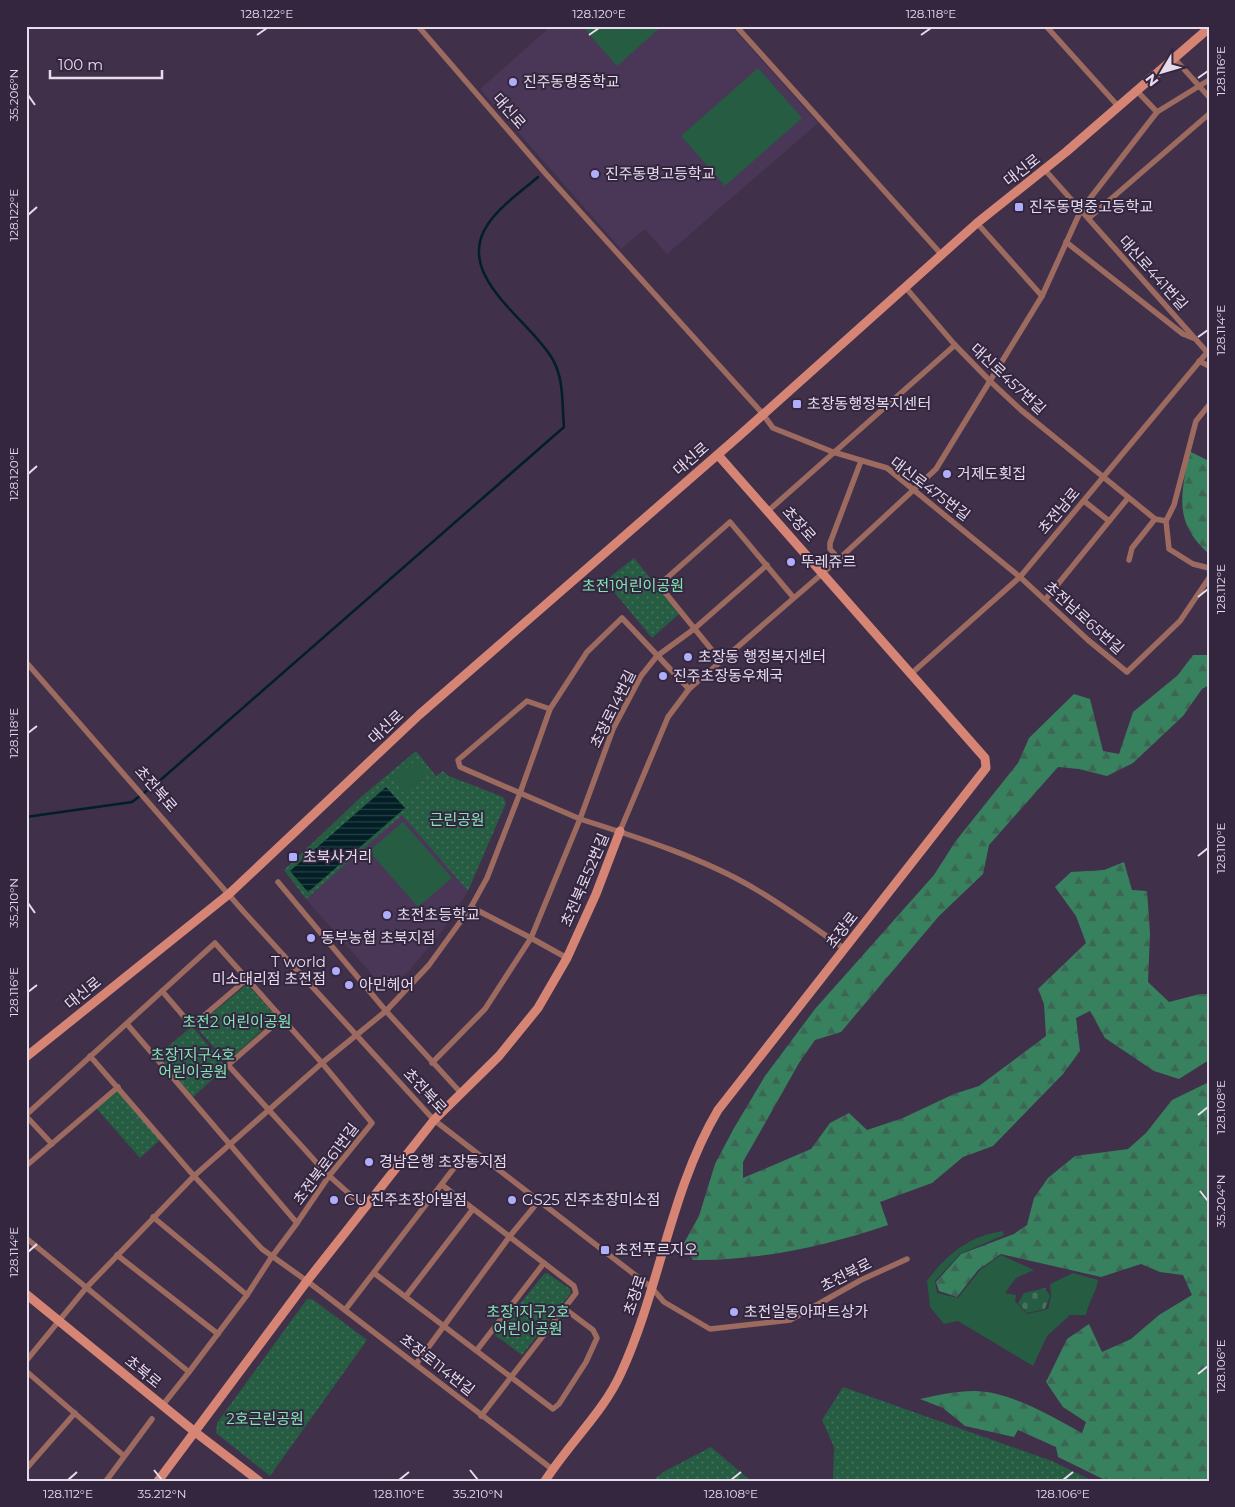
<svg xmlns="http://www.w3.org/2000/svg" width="1235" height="1507" font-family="Montserrat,'Noto Sans KR',sans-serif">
<defs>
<pattern id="grass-dots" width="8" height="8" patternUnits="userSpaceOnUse" patternTransform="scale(1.25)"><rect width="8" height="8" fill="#255c42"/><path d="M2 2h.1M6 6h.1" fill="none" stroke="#44735d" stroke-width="1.8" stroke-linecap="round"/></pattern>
<pattern id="forest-firs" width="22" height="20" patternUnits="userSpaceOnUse" patternTransform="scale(1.25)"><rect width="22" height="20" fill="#37815e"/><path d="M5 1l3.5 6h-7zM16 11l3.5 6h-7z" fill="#3d6554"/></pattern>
<pattern id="cemetery-stones" width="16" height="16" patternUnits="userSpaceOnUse" patternTransform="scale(1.25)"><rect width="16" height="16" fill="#255c42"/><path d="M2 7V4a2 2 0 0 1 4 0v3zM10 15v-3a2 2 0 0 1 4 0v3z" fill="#44735d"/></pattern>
<pattern id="water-rules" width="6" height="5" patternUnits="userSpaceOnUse" patternTransform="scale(1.25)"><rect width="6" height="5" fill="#021f25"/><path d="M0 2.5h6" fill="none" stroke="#273f45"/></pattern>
</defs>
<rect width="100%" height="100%" fill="#40304a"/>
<!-- built -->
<g fill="#4a3757">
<path d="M 551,26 L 731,26 L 818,123 L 667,254 L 645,229 L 621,249 L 480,89 Z"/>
<path d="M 402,814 L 468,891 L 442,931 L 409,971 L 390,987 L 382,986 L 306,899 Z"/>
</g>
<!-- grass -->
<g fill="url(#grass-dots)">
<path d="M 634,558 L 679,614 L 652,638 L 605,581 Z"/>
<path d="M 416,751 L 436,776 L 443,771 L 449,776 L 503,797 L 506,803 L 468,891 L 402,815 L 306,899 L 284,870 L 361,797 Z"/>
<path d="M 247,984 L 277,1017 L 227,1062 L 196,1027 Z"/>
<path d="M 192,1026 L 226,1067 L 192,1098 L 156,1057 Z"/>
<path d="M 118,1089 L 161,1139 L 140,1158 L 96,1108 Z"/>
<path d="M 547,1273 L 570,1289 L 571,1293 L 522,1355 L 495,1335 L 544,1274 Z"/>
<path d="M 307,1299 L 312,1299 L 367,1340 L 270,1476 L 216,1433 L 217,1423 Z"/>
<path d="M 843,1387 L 1052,1461 L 1093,1481 L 833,1481 L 834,1447 L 822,1420 Z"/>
<path d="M 711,1447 L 751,1481 L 652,1481 L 665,1471 Z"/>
</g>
<!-- forest -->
<g fill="url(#forest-firs)">
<path d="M 1189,451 L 1209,461 L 1209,554 C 1172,521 1182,495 1189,451 Z"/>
<path d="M 1193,655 L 1209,655 L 1209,685 L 1202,689 L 1183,716 L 1133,763 L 1107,776 L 1079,769 L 1058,767 L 989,845 L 983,874 L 939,916 L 841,1032 L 815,1040 L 799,1063 L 743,1162 L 743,1178 L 811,1149 L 830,1123 L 849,1113 L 867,1130 L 903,1118 L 954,1094 L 979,1086 L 1046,1036 L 1044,1004 L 1038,989 L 1086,943 L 1076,916 L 1055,887 L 1071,872 L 1104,870 L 1124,862 L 1132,890 L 1147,891 L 1150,933 L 1148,982 L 1169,1002 L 1200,994 L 1209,994 L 1209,1060 L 1179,1079 L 1154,1071 L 1105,1038 L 1090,1011 L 1076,1018 L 1080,1051 L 1063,1074 L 993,1146 L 963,1157 L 932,1183 L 880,1202 L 888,1225 C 827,1246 757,1261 693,1260 L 683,1245 L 699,1216 L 715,1164 L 734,1128 L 765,1076 L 815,1009 L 934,875 L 955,842 L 1018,763 L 1029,738 L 1074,694 L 1090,699 L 1103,751 L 1119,754 L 1133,712 L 1178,675 Z"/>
<path d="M 1209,1082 L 1209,1122 L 1206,1126 L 1209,1129 L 1209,1481 L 1107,1481 L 1058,1457 L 1056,1447 L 1018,1430 L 1014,1437 L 965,1426 L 943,1408 L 920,1399 C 938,1395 956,1391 974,1391 C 1010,1391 1052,1417 1082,1433 L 1086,1422 L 1063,1407 L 1046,1382 L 1067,1339 L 1089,1324 L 1102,1352 L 1131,1339 L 1159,1315 L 1192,1295 L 1183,1275 L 1160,1272 L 1141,1264 L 1101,1277 L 1001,1254 L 978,1270 L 957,1297 L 939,1291 L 936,1282 L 961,1254 L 1014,1234 L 1027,1225 L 1034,1198 L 1048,1178 L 1075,1156 L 1128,1149 L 1146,1133 L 1172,1100 Z"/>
</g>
<!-- cemetery -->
<path fill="url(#cemetery-stones)" d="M 1045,1288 L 1050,1296 L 1045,1309 L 1027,1313 L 1018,1303 L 1024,1293 Z"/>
<!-- garden -->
<g fill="#255c42">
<path d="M 582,26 L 662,26 L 617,66 Z"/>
<path d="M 758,68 L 802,118 L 725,186 L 681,136 Z"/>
<path d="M 418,759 L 430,774 L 406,794 L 394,778 Z"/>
<path d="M 403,822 L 452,878 L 418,907 L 369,851 Z"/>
<path d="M 1003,1231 L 1004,1235 L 960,1254 L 935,1281 L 937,1293 L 958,1298 L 980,1270 L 1001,1255 L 1034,1270 L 1016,1278 L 1005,1293 L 1016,1295 L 1015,1301 L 1027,1314 L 1048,1309 L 1051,1296 L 1050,1284 L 1073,1273 L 1098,1280 C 1096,1293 1089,1301 1086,1315 L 1070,1315 L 1047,1336 L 1033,1366 L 958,1321 L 944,1324 L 930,1307 L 927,1281 C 947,1254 969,1236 1003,1231 Z"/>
</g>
<!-- water -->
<path fill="url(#water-rules)" d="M 386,787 L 405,808 L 308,892 L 290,871 Z"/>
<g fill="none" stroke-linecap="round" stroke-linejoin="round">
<!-- stream -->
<path stroke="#021f25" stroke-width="2.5" d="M 26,817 L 132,802 L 157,783 L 564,427 C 562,405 564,379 553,360 C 532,321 452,276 488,224 C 500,206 522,191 538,177"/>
<!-- street -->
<g stroke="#9d6a5f" stroke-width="5.5">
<path d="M 418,26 L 546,174 L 762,413 L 773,428 L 833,452 L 887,468 L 1020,577 L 1088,640 L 1127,672 L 1180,621 L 1209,578"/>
<path d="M 736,26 L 942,255"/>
<path d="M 1046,26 L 1118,106"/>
<path d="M 1174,58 L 1209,97"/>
<path d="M 1136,90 L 1157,112"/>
<path d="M 1045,170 L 1207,352"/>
<path d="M 1089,218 L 1209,114"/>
<path d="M 977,223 L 1042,296"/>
<path d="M 1066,242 L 1183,334 L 1193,338"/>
<path d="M 906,288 L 955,345 L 991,382 L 1021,410 L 1155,519 L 1166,521 L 1169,549 L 1193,564 L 1209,568"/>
<path d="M 1199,361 L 1209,366"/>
<path d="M 1084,501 L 1109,521"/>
<path d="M 768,511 L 955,345"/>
<path d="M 1166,521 L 1174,505 L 1196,421 L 1209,405"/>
<path d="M 839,559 L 830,549 L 830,543 L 861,461"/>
<path d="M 1129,560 L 1132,548 L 1155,519"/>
<path d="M 1045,600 L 1128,498"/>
<path d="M 720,660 L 659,585 L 730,522 L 793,597"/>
<path d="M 26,662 L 243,911 L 434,1120 L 652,1288 L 664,1302 L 710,1329 L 790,1320 L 861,1280 L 907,1259"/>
<path d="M 912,673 L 1020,577 L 1209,350"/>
<path d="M 527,701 L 550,709 L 520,793 L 460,767 L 458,760 Z"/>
<path d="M 550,709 L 587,652 L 622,618 L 689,689"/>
<path d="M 620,831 L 668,717 L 689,689 L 839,559 L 936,469 L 1042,296 L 1081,210 L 1157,112 L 1209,80"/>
<path d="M 278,882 L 386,1011 L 461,1093"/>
<path d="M 567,958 L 531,938 L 580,819 C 637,837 706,859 757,890 C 787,908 816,929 845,949"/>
<path d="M 162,991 L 192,1026 L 247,979"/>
<path d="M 282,1018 L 228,1065 L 326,1173 L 364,1207"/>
<path d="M 90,1056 L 194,1176 L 262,1249 L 307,1281 L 552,1469"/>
<path d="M 432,1063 L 485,1009 L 531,938 L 471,907"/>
<path d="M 26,1115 L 215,943 L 322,1063 L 372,1123 L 329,1176 L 297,1223 L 127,1024"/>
<path d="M 26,1116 L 52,1144"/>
<path d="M 26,1166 L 118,1087"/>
<path d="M 442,1185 L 574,1286 L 576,1293 L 481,1416"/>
<path d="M 153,1217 L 247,1295"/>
<path d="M 26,1238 L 189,1372 L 247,1295 L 271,1258 L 297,1223"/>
<path d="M 117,1255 L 218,1334"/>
<path d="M 374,1273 L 553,1409 L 559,1404 L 586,1362 L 597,1338 L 593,1330 L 565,1309"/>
<path d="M 406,1296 L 473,1209"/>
<path d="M 345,1310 L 454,1168"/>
<path d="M 477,1350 L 544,1263"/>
<path d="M 26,1361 L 86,1288 L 194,1176 L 322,1063 L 386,1011 L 429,965 L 471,907 L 487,878 L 520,793 L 580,819 L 613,729 L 641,676 L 657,656 L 694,629 L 767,565"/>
<path d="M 416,1364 L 510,1236 L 538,1202"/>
<path d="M 26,1371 L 124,1456"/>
<path d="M 162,1406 L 189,1372"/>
<path d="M 26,1469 L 75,1413"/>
<path d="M 106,1481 L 152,1419"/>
</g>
<!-- secondary -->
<g stroke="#d68574" stroke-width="9">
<path d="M 26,1057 L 229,894 L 419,715 L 739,436 L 977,223 L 1066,152 L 1209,28"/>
<path d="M 26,1294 L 195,1432 L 259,1481"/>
<path d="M 158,1481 L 307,1281 L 434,1120 L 499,1056 L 538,1008 L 567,958 L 596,894 L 620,831"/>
<path d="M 545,1481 C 569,1443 603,1413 621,1373 C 660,1288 670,1191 718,1110 L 986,768 L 985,758 L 718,455"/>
</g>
</g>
<!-- ticks -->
<path fill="none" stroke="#e5dcec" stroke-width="2" d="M 257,35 L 267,28M 589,35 L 599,28M 921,35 L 931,28M 1198,78 L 1208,71M 28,95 L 35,105M 28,215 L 37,207M 1198,337 L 1208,330M 28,474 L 37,466M 1198,597 L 1208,589M 28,733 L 37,726M 1198,856 L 1208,848M 28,903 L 35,913M 28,992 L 37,985M 1198,1115 L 1208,1107M 1200,1191 L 1208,1201M 28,1252 L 37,1244M 1198,1374 L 1208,1366M 154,1470 L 162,1480M 470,1470 L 478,1480M 68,1480 L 77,1472M 399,1480 L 409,1472M 731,1480 L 741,1472M 1063,1480 L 1073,1472"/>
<!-- markers -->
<g fill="#afaefa" stroke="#352640" stroke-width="2">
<circle cx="513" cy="82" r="5"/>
<circle cx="595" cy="174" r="5"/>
<rect x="1014" y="202" width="10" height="10" rx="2.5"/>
<rect x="792" y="399" width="10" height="10" rx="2.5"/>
<circle cx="947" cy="474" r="5"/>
<circle cx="791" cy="562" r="5"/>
<circle cx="688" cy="657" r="5"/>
<circle cx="663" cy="676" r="5"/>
<rect x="288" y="852" width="10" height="10" rx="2.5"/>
<circle cx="387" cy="915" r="5"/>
<circle cx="311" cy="938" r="5"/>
<circle cx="336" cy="971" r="5"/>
<circle cx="349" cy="985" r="5"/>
<circle cx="369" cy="1162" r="5"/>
<circle cx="334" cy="1200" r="5"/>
<circle cx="512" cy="1200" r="5"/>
<rect x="600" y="1245" width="10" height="10" rx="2.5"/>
<circle cx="734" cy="1312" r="5"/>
</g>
<g text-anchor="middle" stroke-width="4" stroke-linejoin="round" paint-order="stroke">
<!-- poi labels -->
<g font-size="15" fill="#e5dcec" stroke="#352640" text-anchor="start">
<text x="523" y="87">진주동명중학교</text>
<text x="605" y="179">진주동명고등학교</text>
<text x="1029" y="212">진주동명중고등학교</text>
<text x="807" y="409">초장동행정복지센터</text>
<text x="957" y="479">거제도횟집</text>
<text x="801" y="567">뚜레쥬르</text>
<text x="698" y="662">초장동 행정복지센터</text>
<text x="673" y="681">진주초장동우체국</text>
<text x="303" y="862">초북사거리</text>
<text x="397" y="920">초전초등학교</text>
<text x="321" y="943">동부농협 초북지점</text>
<text x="326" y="967" text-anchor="end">T world<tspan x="326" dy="17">미소대리점 초전점</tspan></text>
<text x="359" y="990">아민헤어</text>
<text x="379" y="1167">경남은행 초장동지점</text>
<text x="344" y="1205">CU 진주초장아빌점</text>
<text x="522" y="1205">GS25 진주초장미소점</text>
<text x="615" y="1255">초전푸르지오</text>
<text x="744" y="1317">초전일동아파트상가</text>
</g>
<!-- street labels -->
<g font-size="15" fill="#e5dcec" stroke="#352640">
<text transform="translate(509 111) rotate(49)" y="5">대신로</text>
<text transform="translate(1022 170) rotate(-38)" y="5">대신로</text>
<text transform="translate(1153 273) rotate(48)" y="5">대신로441번길</text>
<text transform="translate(1008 379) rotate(43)" y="5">대신로457번길</text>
<text transform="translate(691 459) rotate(-41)" y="5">대신로</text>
<text transform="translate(930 489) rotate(37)" y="5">대신로475번길</text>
<text transform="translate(1059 511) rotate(-50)" y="5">초전남로</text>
<text transform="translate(799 524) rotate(48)" y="5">초장로</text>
<text transform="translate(1084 618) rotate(42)" y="5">초전남로65번길</text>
<text transform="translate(613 709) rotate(-64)" y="5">초장로14번길</text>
<text transform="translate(386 727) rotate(-43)" y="5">대신로</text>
<text transform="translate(156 789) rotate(49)" y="5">초전북로</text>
<text transform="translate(585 880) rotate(-67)" y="5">초전북로52번길</text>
<text transform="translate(842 930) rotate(-52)" y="5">초장로</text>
<text transform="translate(83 993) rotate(-39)" y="5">대신로</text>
<text transform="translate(425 1091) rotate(47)" y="5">초전북로</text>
<text transform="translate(326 1164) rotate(-53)" y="5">초전북로61번길</text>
<text transform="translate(846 1275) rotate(-27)" y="5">초전북로</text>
<text transform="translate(635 1295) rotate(-72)" y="5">초장로</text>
<text transform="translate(437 1365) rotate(38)" y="5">초장로114번길</text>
<text transform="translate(143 1372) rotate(39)" y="5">초북로</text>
</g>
<!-- park labels -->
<g font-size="15" fill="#80e7b4" stroke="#352640">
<text x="633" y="591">초전1어린이공원</text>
<text x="457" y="825">근린공원</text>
<text x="237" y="1027">초전2 어린이공원</text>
<text x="193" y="1060">초장1지구4호<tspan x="193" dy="17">어린이공원</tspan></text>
<text x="528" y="1317">초장1지구2호<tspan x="528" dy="17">어린이공원</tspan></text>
<text x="265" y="1424">2호근린공원</text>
</g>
</g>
<!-- border -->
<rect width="1235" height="1507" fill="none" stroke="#352640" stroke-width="55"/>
<!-- north arrow -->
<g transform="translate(1162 72) rotate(232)" stroke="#352640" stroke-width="4" paint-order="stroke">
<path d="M0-4L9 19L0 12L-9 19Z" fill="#e5dcec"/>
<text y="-8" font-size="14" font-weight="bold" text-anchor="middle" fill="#e5dcec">N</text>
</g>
<!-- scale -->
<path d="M50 70v8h112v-8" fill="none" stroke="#e5dcec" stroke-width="2.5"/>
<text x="58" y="70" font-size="15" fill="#e5dcec" stroke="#352640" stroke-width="4" paint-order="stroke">100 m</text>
<rect x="28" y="28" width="1180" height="1452" fill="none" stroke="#e5dcec" stroke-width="2"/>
<g font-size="12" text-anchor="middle" fill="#e5dcec">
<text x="267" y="18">128.122°E</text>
<text x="599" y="18">128.120°E</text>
<text x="931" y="18">128.118°E</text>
<text transform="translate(1221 71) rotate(-90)" y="4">128.116°E</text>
<text transform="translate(14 95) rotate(-90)" y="4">35.206°N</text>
<text transform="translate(14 215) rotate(-90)" y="4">128.122°E</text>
<text transform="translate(1221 330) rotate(-90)" y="4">128.114°E</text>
<text transform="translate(14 474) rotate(-90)" y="4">128.120°E</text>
<text transform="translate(1221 589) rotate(-90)" y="4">128.112°E</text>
<text transform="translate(14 733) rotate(-90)" y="4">128.118°E</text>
<text transform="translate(1221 848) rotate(-90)" y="4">128.110°E</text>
<text transform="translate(14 903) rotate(-90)" y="4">35.210°N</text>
<text transform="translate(14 992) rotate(-90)" y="4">128.116°E</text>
<text transform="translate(1221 1107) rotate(-90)" y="4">128.108°E</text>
<text transform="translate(1221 1201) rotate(-90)" y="4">35.204°N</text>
<text transform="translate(14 1252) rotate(-90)" y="4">128.114°E</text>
<text transform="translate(1221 1366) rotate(-90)" y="4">128.106°E</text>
<text x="68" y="1498">128.112°E</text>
<text x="162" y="1498">35.212°N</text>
<text x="399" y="1498">128.110°E</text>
<text x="478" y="1498">35.210°N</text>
<text x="731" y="1498">128.108°E</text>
<text x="1063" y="1498">128.106°E</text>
</g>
</svg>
